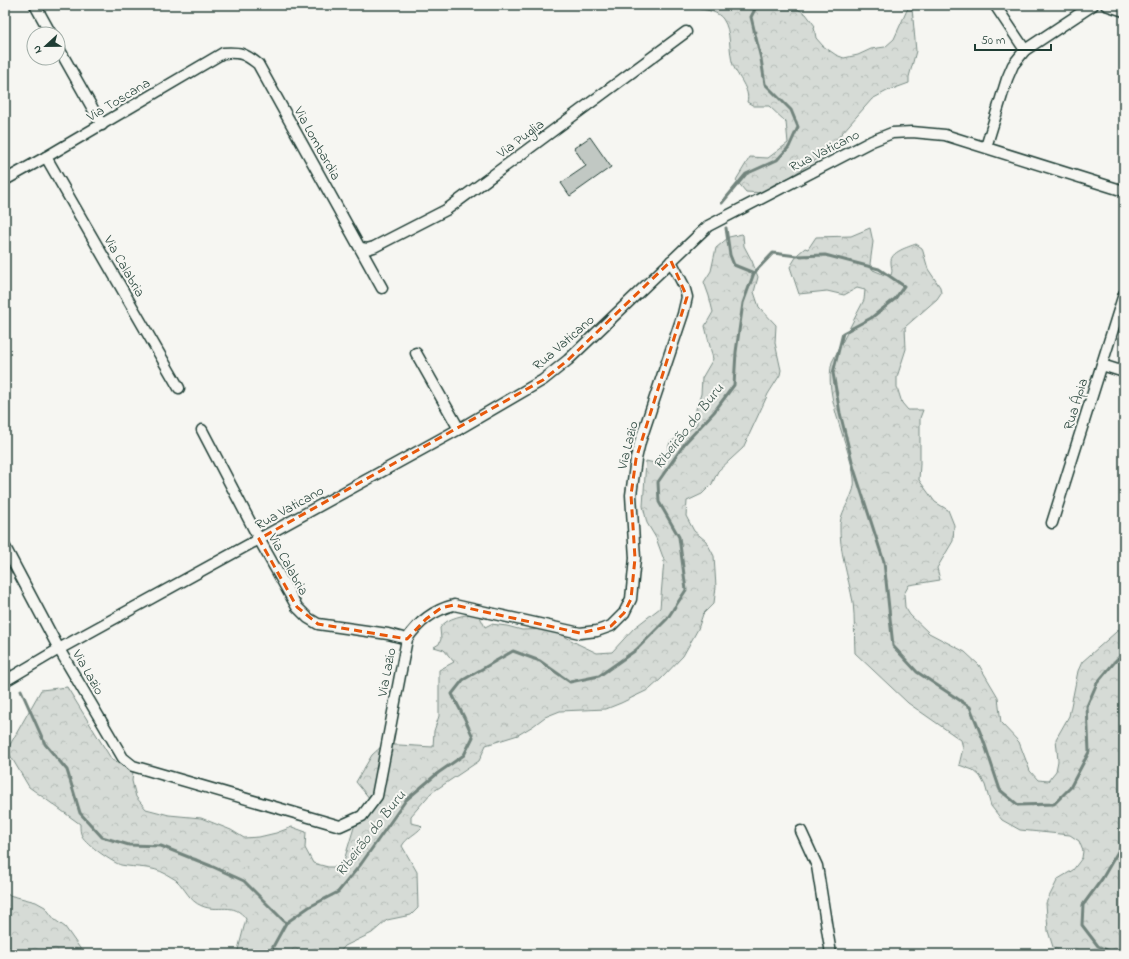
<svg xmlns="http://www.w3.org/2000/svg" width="1129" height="959" font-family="'Indie Flower',sans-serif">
<defs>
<pattern id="forest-crowns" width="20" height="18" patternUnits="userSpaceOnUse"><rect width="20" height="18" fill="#d6dbd6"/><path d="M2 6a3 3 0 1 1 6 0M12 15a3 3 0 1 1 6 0" fill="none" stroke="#b7bdb8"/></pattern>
</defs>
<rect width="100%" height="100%" fill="#f6f6f2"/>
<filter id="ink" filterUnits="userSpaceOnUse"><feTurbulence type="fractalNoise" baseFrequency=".025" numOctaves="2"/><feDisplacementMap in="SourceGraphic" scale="8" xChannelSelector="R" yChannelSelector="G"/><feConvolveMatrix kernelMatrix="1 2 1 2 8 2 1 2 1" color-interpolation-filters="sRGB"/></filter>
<g filter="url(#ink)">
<!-- forest -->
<g fill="url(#forest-crowns)" stroke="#7a8c85">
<path d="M 704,5 L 791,5 L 806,14 L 815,26 L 814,27 L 816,38 L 823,46 L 836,55 L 844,58 L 858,55 L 871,49 L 885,47 L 894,39 L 907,10 L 910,7 L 912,8 L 916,51 L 909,77 L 909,83 L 887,91 L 872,99 L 827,150 L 816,160 L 790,177 L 773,185 L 762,193 L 746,192 L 736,180 L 750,157 L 768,158 L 788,143 L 786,122 L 769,106 L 754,106 L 747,102 C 751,90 737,76 733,65 C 728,50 732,32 723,19 C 718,12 708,10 700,9 Z"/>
<path d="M 870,228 L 873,242 L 870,264 L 873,270 L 885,275 L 891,275 C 893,270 891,268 891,262 C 890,252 908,247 916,244 L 922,248 L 928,269 L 940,287 L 941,293 L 937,299 L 905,327 L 906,349 L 897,377 L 897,387 L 902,403 L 908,410 L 923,410 L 920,418 L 920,464 L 919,480 L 935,502 L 948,510 L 954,525 L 953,541 L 937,568 L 940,580 L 909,585 L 904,594 L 905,607 L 910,615 L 929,633 L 965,652 L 979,665 L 998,697 L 1001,723 L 1019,742 L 1030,771 L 1038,780 L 1048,781 L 1056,771 L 1058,761 L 1056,739 L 1069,716 L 1078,671 L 1082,662 L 1124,625 L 1124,954 L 1057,954 L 1053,947 L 1048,931 L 1046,903 L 1058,879 L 1073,870 L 1082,858 L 1083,851 L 1079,841 L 1070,835 L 1020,830 L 1002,820 L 991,806 L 985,785 L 980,776 L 973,770 L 959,765 L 963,748 L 961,740 L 908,703 L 855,653 C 854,636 855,618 853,602 C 848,576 839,550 840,524 C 841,508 857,494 854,478 C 849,443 823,396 832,362 L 864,300 L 865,290 L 857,288 L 844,295 L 827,291 L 799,294 L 790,267 L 798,254 L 805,248 L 808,249 L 816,237 L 851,236 Z"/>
<path d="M 742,234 L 743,235 L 744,246 L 752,261 L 758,277 L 754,292 L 759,307 L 776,325 L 775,343 L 781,370 L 780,375 L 768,394 L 743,448 L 718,471 L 712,484 L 702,494 L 687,501 L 686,516 L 694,531 L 706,541 L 714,556 L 716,587 L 714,603 L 703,614 L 698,629 L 683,656 L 661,679 L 650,689 L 621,703 L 606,709 L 560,711 L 545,717 L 533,726 L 518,735 L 486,745 L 479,761 L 431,793 L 411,816 L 411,823 L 420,825 L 422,827 C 415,835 407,837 402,846 L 417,872 L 418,908 L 411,915 L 387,920 L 372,933 L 345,946 L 338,954 L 235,954 L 238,950 L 246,919 C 234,901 218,913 202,906 C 189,901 186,889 176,880 C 173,878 169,876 166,874 C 152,866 136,868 121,865 C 113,863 86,844 82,836 C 80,833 80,828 80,824 L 29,787 L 7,750 L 41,690 L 67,687 L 112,760 L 133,772 L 132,781 L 136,797 L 146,809 L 169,815 L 201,818 L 231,830 L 244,838 L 259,837 L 276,833 L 292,827 L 306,832 L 305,848 L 313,863 L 328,867 L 342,867 L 355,824 L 370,799 L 356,782 L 372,755 L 383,745 L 399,745 L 433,747 L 434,731 L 439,716 L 439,670 L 454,662 L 444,650 L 434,647 L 439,644 L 441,639 L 440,628 C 447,617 465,615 478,613 L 485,627 L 491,624 L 507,626 L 522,630 L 552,629 L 578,644 L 597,653 L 612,652 L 634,628 L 660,608 L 664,560 L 656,538 L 647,523 L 643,506 L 646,461 L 663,465 L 670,442 L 685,434 L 697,424 L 696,409 L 701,394 L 702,378 L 713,359 L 705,326 L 713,312 L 709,296 L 704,282 L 711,271 L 716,248 L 729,237 Z"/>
<path d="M 5,894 L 36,902 L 45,907 L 55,920 L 65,927 L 84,954 L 5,954 Z"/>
</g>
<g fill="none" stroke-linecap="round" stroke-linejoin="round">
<!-- stream -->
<g stroke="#72847d" stroke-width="3">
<path d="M 722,203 L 746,174 L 777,160 L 789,147 L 798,127 L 791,110 L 765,84 L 761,59 L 751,17 L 757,5"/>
<path d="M 726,228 L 730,255 L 734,265 L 754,273"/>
<path d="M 5,662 L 10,670"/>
<path d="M 21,690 L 45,744 L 67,770 L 80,813 L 102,837 L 129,845 L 161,846 L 211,866 L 244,881 L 286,923"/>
<path d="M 5,947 L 19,954"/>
<path d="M 269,954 L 286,923 L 309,907 L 338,892 L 361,864 L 406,800 L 438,773 L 464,755 L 473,737 L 464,717 L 452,694 L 463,680 L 513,651 L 540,661 L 570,682 L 599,676 L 636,650 L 667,619 L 686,590 L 679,537 L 659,502 L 658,482 L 685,443 L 714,412 L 734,385 L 736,352 L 743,303 L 754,273 L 773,253 L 797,256 L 825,255 L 879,269 L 904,286 L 895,299 L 871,318 L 843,333 L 833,373 L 840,413 L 854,469 L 884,562 L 893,646 L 917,672 L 970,707 L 984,742 L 1000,790 L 1018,805 L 1054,804 L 1070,788 L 1089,752 L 1087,706 L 1097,683 L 1118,658 L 1124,657"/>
<path d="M 1116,954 L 1098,946 L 1082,925 L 1083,905 L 1102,879 L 1124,841"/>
</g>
</g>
<!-- building -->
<path fill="#c1c8c3" stroke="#1f3d34" d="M 590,137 L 611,167 L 570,196 L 561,183 L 586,166 L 574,148 Z"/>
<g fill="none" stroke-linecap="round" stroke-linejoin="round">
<defs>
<g id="minor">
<path d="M 35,5 L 51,34"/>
<path d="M 995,5 L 1025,50"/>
<path d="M 1106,5 L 1124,11"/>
<path d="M 58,47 L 102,125"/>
<path d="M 986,147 L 1007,79 L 1013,65 L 1025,50 L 1093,5"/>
<path d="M 46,157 L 179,388"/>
<path d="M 5,180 L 46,157 L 223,53 C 240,52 244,53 258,64 L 382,288"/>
<path d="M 361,248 L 367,249 L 374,247 L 446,210 L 686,32"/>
<path d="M 416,353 L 459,429"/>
<path d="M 1102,365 L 1124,372"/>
<path d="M 202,430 L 259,539 L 297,607 L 308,618 L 318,624 L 388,634 L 407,639"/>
<path d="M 1052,523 L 1124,294"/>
<path d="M 5,547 L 59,649 L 123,758 L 133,766 L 340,826 L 362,816 L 377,796 L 407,639 C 419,621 434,610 454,605 L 580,633 L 597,631 L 611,626 L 624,613 L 631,599 L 635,558 L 631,495 L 636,459 L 640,442 L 683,314 L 687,297 L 684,286 L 671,261"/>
<path d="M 5,681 L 59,649 L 459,429 L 543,380 L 568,360 L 708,226 L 872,141 L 892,133 L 912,132 L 945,135 L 1124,191"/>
<path d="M 801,831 L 817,866 L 831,954"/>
</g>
</defs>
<!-- minor casing -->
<use href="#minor" stroke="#1f3d34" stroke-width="13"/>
<!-- minor -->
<use href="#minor" stroke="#f6f6f2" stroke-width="10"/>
</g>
</g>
<!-- marked area -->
<path fill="none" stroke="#e8590c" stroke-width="3" stroke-dasharray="8 5" stroke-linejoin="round" d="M 671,261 L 687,297 L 636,459 L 631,495 L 635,558 L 631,599 L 624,613 L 611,626 L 580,633 L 454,605 L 441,608 L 426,619 L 407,639 L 318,624 L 297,607 L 259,539 L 543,380 L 568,360 Z"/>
<g text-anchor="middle" stroke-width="4" stroke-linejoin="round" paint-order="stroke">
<!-- street labels -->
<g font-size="14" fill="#1f3d34" stroke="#f6f6f2">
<text transform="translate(118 99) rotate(-31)" y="5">Via Toscana</text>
<text transform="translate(520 138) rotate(-37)" y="5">Via Puglia</text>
<text transform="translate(318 143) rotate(61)" y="5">Via Lombardia</text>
<text transform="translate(824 150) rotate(-27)" y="5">Rua Vaticano</text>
<text transform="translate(125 266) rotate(60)" y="5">Via Calabria</text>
<text transform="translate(563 342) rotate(-41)" y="5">Rua Vaticano</text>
<text transform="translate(1075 404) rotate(-73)" y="5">Rua Ápia</text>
<text transform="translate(627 445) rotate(-76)" y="5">Via Lazio</text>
<text transform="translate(289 507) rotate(-29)" y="5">Rua Vaticano</text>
<text transform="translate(289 564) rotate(61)" y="5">Via Calabria</text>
<text transform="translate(89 672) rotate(60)" y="5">Via Lazio</text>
<text transform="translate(386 672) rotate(-79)" y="5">Via Lazio</text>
</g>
<!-- water labels -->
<g font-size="15" font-style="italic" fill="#425a52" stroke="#f6f6f2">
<text transform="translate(688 426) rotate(-52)" y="5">Ribeirão do Buru</text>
<text transform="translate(370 833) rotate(-52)" y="5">Ribeirão do Buru</text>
</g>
</g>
<!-- margin -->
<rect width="1129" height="959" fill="none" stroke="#f6f6f2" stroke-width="20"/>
<rect x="10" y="10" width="1109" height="939" fill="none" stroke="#1f3d34" stroke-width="1.5" filter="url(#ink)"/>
<!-- north arrow -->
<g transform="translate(46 46) rotate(248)"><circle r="19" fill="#f6f6f2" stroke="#a0aca6"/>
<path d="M0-3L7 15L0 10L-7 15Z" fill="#1f3d34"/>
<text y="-6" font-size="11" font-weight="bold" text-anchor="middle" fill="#1f3d34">N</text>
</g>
<!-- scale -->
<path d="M975 44v6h76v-6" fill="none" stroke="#1f3d34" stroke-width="2"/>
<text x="981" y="44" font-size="12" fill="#1f3d34" stroke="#f6f6f2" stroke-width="3" paint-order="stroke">50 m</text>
</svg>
